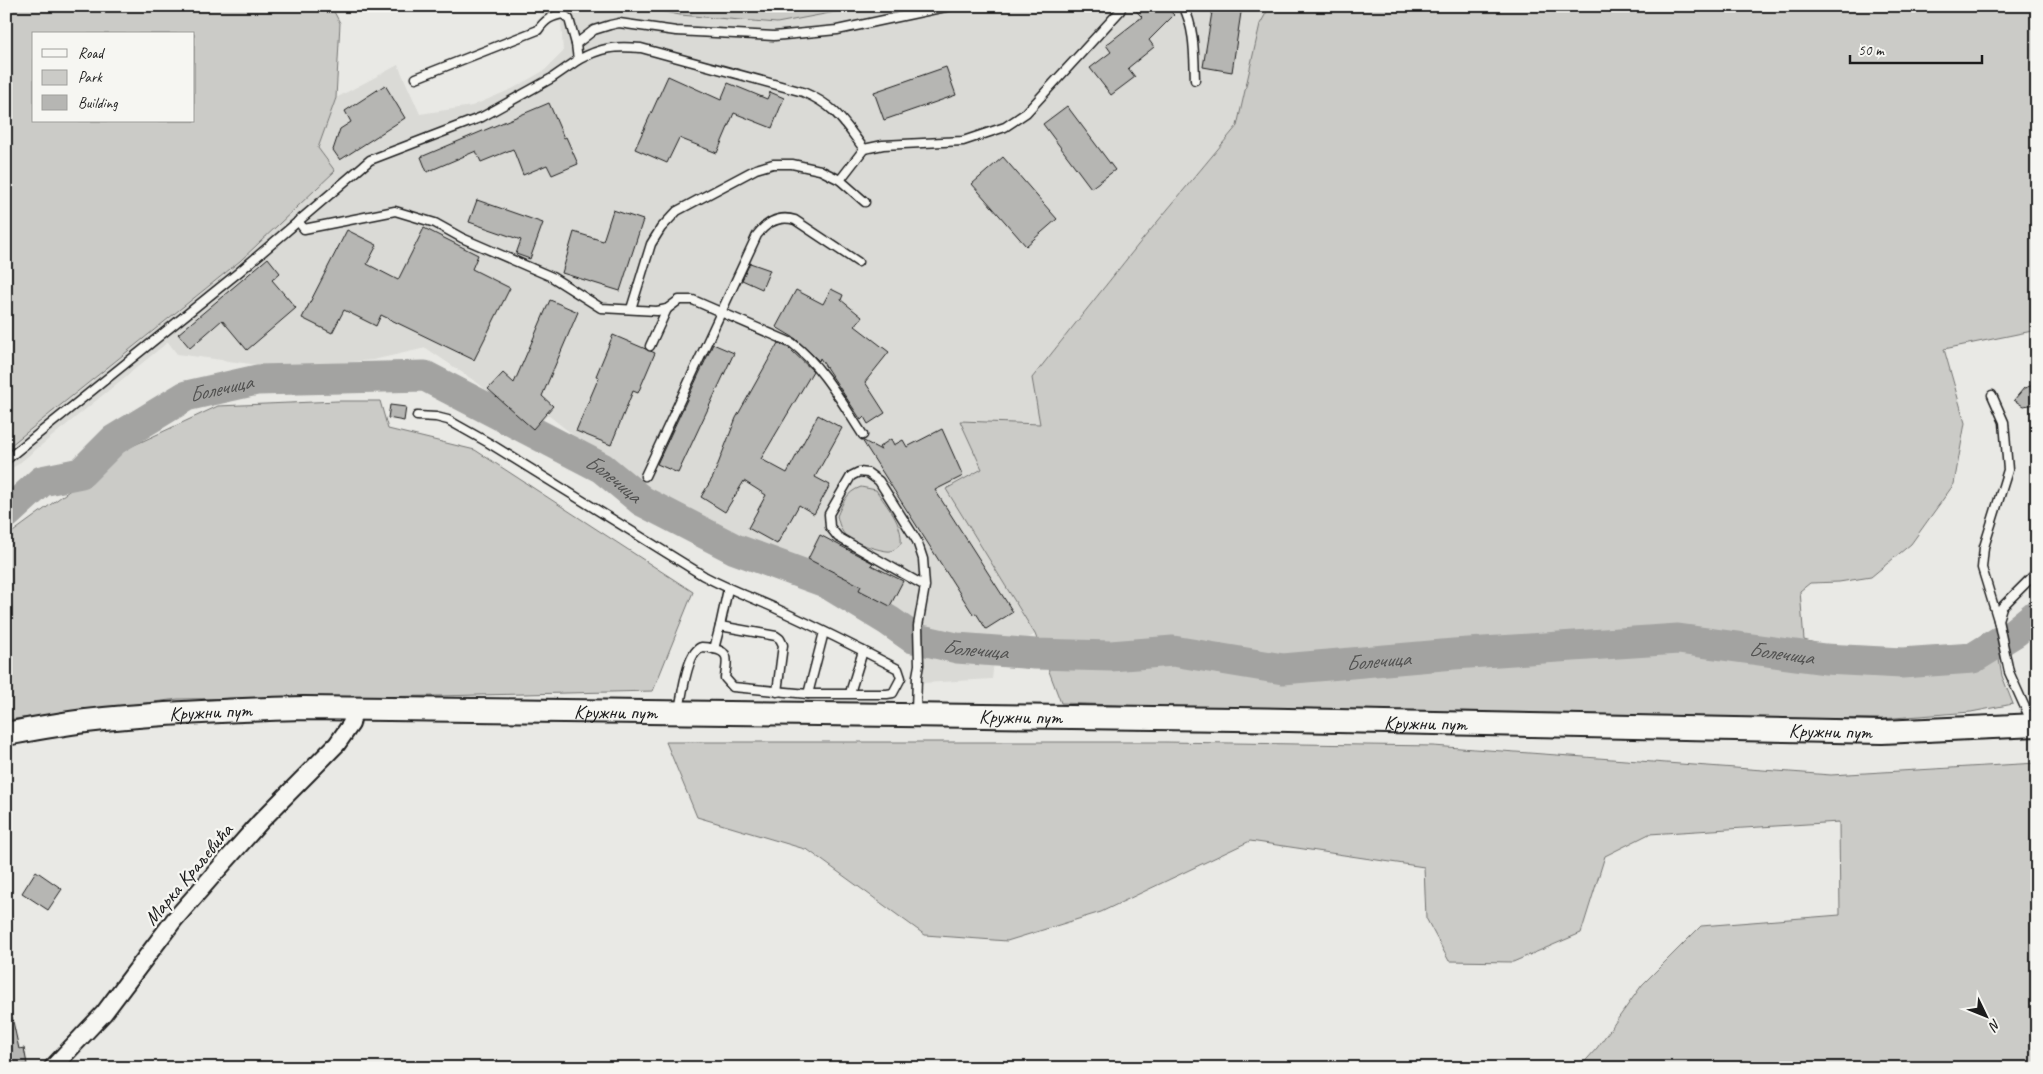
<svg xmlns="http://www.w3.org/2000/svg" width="2043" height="1074" font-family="Caveat,sans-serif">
<rect width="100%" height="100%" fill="#e9e9e5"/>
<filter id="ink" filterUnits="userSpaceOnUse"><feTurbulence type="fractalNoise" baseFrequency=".02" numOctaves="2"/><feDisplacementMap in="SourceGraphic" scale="10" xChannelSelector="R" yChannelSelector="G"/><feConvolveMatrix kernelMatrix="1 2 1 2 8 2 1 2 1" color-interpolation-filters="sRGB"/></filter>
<g filter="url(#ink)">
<!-- built -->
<path fill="#dadad6" d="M 542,6 L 605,6 L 613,12 L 643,8 L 680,15 L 777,23 L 867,6 L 1270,6 L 1260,25 L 1237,126 L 1138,245 L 1032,378 L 1040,424 L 960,421 L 982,469 L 946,489 L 1035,634 L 994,661 L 992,679 L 923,683 L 918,669 L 914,641 L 789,565 L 635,484 L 548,415 L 533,431 L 479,384 L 426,348 L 373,360 L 281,368 L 177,354 L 168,342 L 17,465 L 6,471 L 6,449 L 240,261 L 334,171 L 318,148 L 336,98 L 398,65 L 420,114 L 472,106 L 514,88 L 545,70 L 563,52 L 561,20 L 536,12 Z"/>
<!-- green -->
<g fill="#cbcbc7" stroke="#747472" fill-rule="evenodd">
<path d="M 6,6 L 331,6 L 340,23 L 336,98 L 318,148 L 335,171 L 240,261 L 6,449 ZM 34,34 L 194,34 L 194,121 L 34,121 Z"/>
<path d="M 624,6 L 867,6 L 777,23 L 680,15 L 643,8 L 624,11 Z"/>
<path d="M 1270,6 L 2037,6 L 2037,330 L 1944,349 L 1965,423 L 1954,484 L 1911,544 L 1871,577 L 1839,582 L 1810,583 L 1800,591 L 1804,640 L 1855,654 L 1974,649 L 1994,632 L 2002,676 L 2013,704 L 1971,712 L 1881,719 L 1391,715 L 1061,703 L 1035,634 L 946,489 L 982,469 L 960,421 L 1040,424 L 1032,378 L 1138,245 L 1237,126 L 1260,24 Z"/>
<path d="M 338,401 L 380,401 L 388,429 L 475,450 L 693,592 L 653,691 L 437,696 L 178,699 L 6,720 L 6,537 L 128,448 L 218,406 Z"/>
<path d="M 861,487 L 876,490 C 887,507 903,523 901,544 C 896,548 893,552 887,551 C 877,550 851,542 845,535 C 840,529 839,523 837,516 C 843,503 846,492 861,487 Z"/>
<path d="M 666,742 L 1165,742 L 1433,746 L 1831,775 L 2037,763 L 2037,1068 L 1579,1068 L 1597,1048 L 1642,985 L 1701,926 L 1840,915 L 1839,822 L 1649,834 L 1605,856 L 1581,933 L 1513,962 L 1449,961 L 1426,918 L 1424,867 L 1250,841 L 1101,912 L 1007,941 L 925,935 L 808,850 L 697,817 Z"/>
</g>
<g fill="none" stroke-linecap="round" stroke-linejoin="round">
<!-- river -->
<path stroke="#a3a3a1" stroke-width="31" id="s1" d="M 6,514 L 42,481 L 81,473 L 114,440 L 186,396 L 257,380 L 425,376 L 602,468 L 642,501 L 735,549 L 825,582 L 889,621 L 913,638 L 957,648 L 1035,654 L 1111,656 L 1173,651 L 1283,669 L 1454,654 L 1678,639 L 1825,659 L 1902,663 L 1973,658 L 2015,632 L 2037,614"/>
</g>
<!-- building -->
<g fill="#b6b6b3" stroke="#1c1c1c">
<path d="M 1131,6 L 1165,6 L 1174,15 L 1149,40 L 1154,47 L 1128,68 L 1135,77 L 1111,95 L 1090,68 L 1111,52 L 1106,45 L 1142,17 Z"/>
<path d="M 1213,6 L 1242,6 L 1232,72 L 1203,67 Z"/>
<path d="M 946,67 L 956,95 L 884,120 L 874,92 Z"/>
<path d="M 668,76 L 721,100 L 728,83 L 767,99 L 770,92 L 784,98 L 772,128 L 734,113 L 717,153 L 679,138 L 667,163 L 635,149 Z"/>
<path d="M 385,85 L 405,118 L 340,160 L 333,150 L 340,129 L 351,122 L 345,111 Z"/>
<path d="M 549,103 L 564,138 L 566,137 L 578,164 L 552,175 L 547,165 L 523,175 L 513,149 L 481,162 L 476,151 L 427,172 L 421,157 Z"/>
<path d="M 1067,106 L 1115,170 L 1091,188 L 1043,124 Z"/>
<path d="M 1003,157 L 1057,219 L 1026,246 L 972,184 Z"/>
<path d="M 477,200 L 543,223 L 530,259 L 516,254 L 521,240 L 469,222 Z"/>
<path d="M 613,210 L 643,220 L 620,291 L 562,273 L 574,232 L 603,241 Z"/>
<path d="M 424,228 L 478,255 L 472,269 L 510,288 L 474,360 L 381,315 L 376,326 L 344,310 L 332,333 L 302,318 L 347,230 L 377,245 L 367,264 L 398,280 Z"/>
<path d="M 268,258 L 280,273 L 272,280 L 296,308 L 247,350 L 222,320 L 190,348 L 178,334 Z"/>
<path d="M 750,263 L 770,270 L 762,289 L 742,280 Z"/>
<path d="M 831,289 L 843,295 L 841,300 L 862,317 L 855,326 L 889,352 L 865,382 L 885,413 L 868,424 L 864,417 L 861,420 L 820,358 L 819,361 L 796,339 L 776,327 L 796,290 L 823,304 Z"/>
<path d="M 550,300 L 578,312 L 542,396 L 553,406 L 533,429 L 488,389 L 503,373 L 514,383 Z"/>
<path d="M 613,335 L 655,353 L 638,393 L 633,391 L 611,445 L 576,431 L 599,377 L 596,376 Z"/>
<path d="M 778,343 L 789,348 L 813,371 L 761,459 L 787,473 L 818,415 L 842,428 L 815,477 L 830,485 L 814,514 L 799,505 L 777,544 L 748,528 L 766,495 L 744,481 L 725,512 L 701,497 L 713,477 L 736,418 Z"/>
<path d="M 713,344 L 734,353 L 678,473 L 657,464 Z"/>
<path d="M 2037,384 L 2037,404 L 2023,406 L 2014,400 L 2024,388 Z"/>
<path d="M 390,405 L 406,407 L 404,421 L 388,418 Z"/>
<path d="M 942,429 L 963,476 L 935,490 L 1013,612 L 986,629 L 976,613 L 973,614 L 862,440 L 881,450 L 879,447 L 891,439 L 894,445 L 903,440 L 907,447 Z"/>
<path d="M 820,535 L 873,563 L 871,565 L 903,581 L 890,606 L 859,590 L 861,586 L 808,559 Z"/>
<path d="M 36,871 L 62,889 L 48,910 L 22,893 Z"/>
<path d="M 12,1017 L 19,1049 L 24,1048 L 27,1064 L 6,1068 L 6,1018 Z"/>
</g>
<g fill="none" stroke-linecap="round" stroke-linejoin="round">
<defs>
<g id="lane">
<path d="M 1183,6 C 1195,28 1194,56 1195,80"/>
<path d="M 578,60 C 602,47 614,46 641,48 L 803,92 C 836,106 843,121 864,149"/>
<path d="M 416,78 L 538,30 C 545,20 551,16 563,14 L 569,19 L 576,44"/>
<path d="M 840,180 L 864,149 L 883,145 L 963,141 L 1005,127 L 1026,113 L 1120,11 L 1122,6"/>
<path d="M 298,221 L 304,229 L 395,211 L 435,223 L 462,238 L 552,277 L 601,308 L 657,311 L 667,309 L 679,300 L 693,300 L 792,343 C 823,367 842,403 863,435"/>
<path d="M 631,309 L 651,244 L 661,228 L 677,211 L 756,169 L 773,164 L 792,164 L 820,170 L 840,180 L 865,202"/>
<path d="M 650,346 L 667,309"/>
<path d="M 1992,395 L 2004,422 L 2008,470 L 1984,547 L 1982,568 L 1998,620 L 2009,672 L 2032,723"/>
<path d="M 417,416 L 436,417 L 448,420 L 489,443 L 704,576 C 728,589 753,598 777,609 C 818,628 858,648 898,669 L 901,678 L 893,693 L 887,694 L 808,694 L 733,687 L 725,678 C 726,664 732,652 714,649"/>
<path d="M 6,460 L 239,272 L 370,160 L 482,117 L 552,78 L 578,60 L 576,44 L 594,30 L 610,25 L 619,23 L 676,31 L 774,36 L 837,30 L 950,6"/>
<path d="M 645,476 L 757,235 C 767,222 779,215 795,220 L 858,262"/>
<path d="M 728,589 L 720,626 L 776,636 L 780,639 L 783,645 L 777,692"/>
<path d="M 1998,620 L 2002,607 L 2037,572"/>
<path d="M 850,693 L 863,651"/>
<path d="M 808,694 L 824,632"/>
<path d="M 679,710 C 682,697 687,650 702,647 C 705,647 711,648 714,649 L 720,626"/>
<path d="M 916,712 L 917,676 L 919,665 L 918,626 L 925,586 L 923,559 L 917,541 L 879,481 L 868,473 L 859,472 L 851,476 L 829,514 L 830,527 L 838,537 L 925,586"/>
</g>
<path id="street" d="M 52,1068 L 104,1013 L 174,920 L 215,873 L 261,821 L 337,744 L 351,724 L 354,709"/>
<g id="secondary">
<path id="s2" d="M 6,734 C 33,729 59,724 86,721 C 158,713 231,710 304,708 L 1235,719 L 1882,732 L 2037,725"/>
</g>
</defs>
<!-- lane casing -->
<use href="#lane" stroke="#1c1c1c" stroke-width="11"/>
<!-- street casing -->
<use href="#street" stroke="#1c1c1c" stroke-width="20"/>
<!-- secondary casing -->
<use href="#secondary" stroke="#1c1c1c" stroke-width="26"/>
<!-- lane -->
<use href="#lane" stroke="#f6f6f2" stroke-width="8"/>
<!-- street -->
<use href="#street" stroke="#f6f6f2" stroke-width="16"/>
<!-- secondary -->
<use href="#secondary" stroke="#f6f6f2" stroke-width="22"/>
</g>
</g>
<g text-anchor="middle" stroke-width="4.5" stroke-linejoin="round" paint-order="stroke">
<!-- street labels -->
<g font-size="20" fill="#1c1c1c" stroke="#f6f6f2">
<text dy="7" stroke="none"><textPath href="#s2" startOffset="206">Кружни пут</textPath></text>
<text dy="7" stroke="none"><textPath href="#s2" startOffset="611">Кружни пут</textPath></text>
<text dy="7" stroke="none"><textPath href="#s2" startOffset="1016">Кружни пут</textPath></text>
<text dy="7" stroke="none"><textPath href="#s2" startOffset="1421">Кружни пут</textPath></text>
<text dy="7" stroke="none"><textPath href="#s2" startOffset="1826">Кружни пут</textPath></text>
<text transform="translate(188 874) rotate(-50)" y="7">Марка Краљевића</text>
</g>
<!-- water labels -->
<g font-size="21" font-style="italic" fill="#525251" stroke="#f6f6f2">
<text dy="7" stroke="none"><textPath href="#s1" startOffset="255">Болечица</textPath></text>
<text dy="7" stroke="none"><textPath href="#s1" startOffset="675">Болечица</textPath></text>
<text dy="7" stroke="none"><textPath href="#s1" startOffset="1080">Болечица</textPath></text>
<text dy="7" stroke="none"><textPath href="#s1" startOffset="1890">Болечица</textPath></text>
<text dy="7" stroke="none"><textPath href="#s1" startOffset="1485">Болечица</textPath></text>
</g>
</g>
<!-- margin -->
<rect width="2043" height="1074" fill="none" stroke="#f6f6f2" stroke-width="25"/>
<rect x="12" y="12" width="2018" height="1049" fill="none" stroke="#1c1c1c" stroke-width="2" filter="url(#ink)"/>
<!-- legend -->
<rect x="32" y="32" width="162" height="90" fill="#f6f6f2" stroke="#9f9f9c"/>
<rect x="42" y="49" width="25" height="8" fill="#f6f6f2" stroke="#9f9f9c"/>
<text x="78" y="58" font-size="15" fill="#1c1c1c">Road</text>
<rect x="42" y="70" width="25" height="15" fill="#cbcbc7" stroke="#9f9f9c"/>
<text x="78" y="82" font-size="15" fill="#1c1c1c">Park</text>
<rect x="42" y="95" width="25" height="15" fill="#b6b6b3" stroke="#9f9f9c"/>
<text x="78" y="108" font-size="15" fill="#1c1c1c">Building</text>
<!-- north arrow -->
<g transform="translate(1986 1016) rotate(133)" stroke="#f6f6f2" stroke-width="4" paint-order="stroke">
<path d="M0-4L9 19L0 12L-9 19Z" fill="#1c1c1c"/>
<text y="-8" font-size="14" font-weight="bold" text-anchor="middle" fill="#1c1c1c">N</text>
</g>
<!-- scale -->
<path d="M1850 55v8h132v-8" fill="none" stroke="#1c1c1c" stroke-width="2.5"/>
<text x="1858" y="55" font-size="15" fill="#1c1c1c" stroke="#f6f6f2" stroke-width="4" paint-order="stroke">50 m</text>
</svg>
